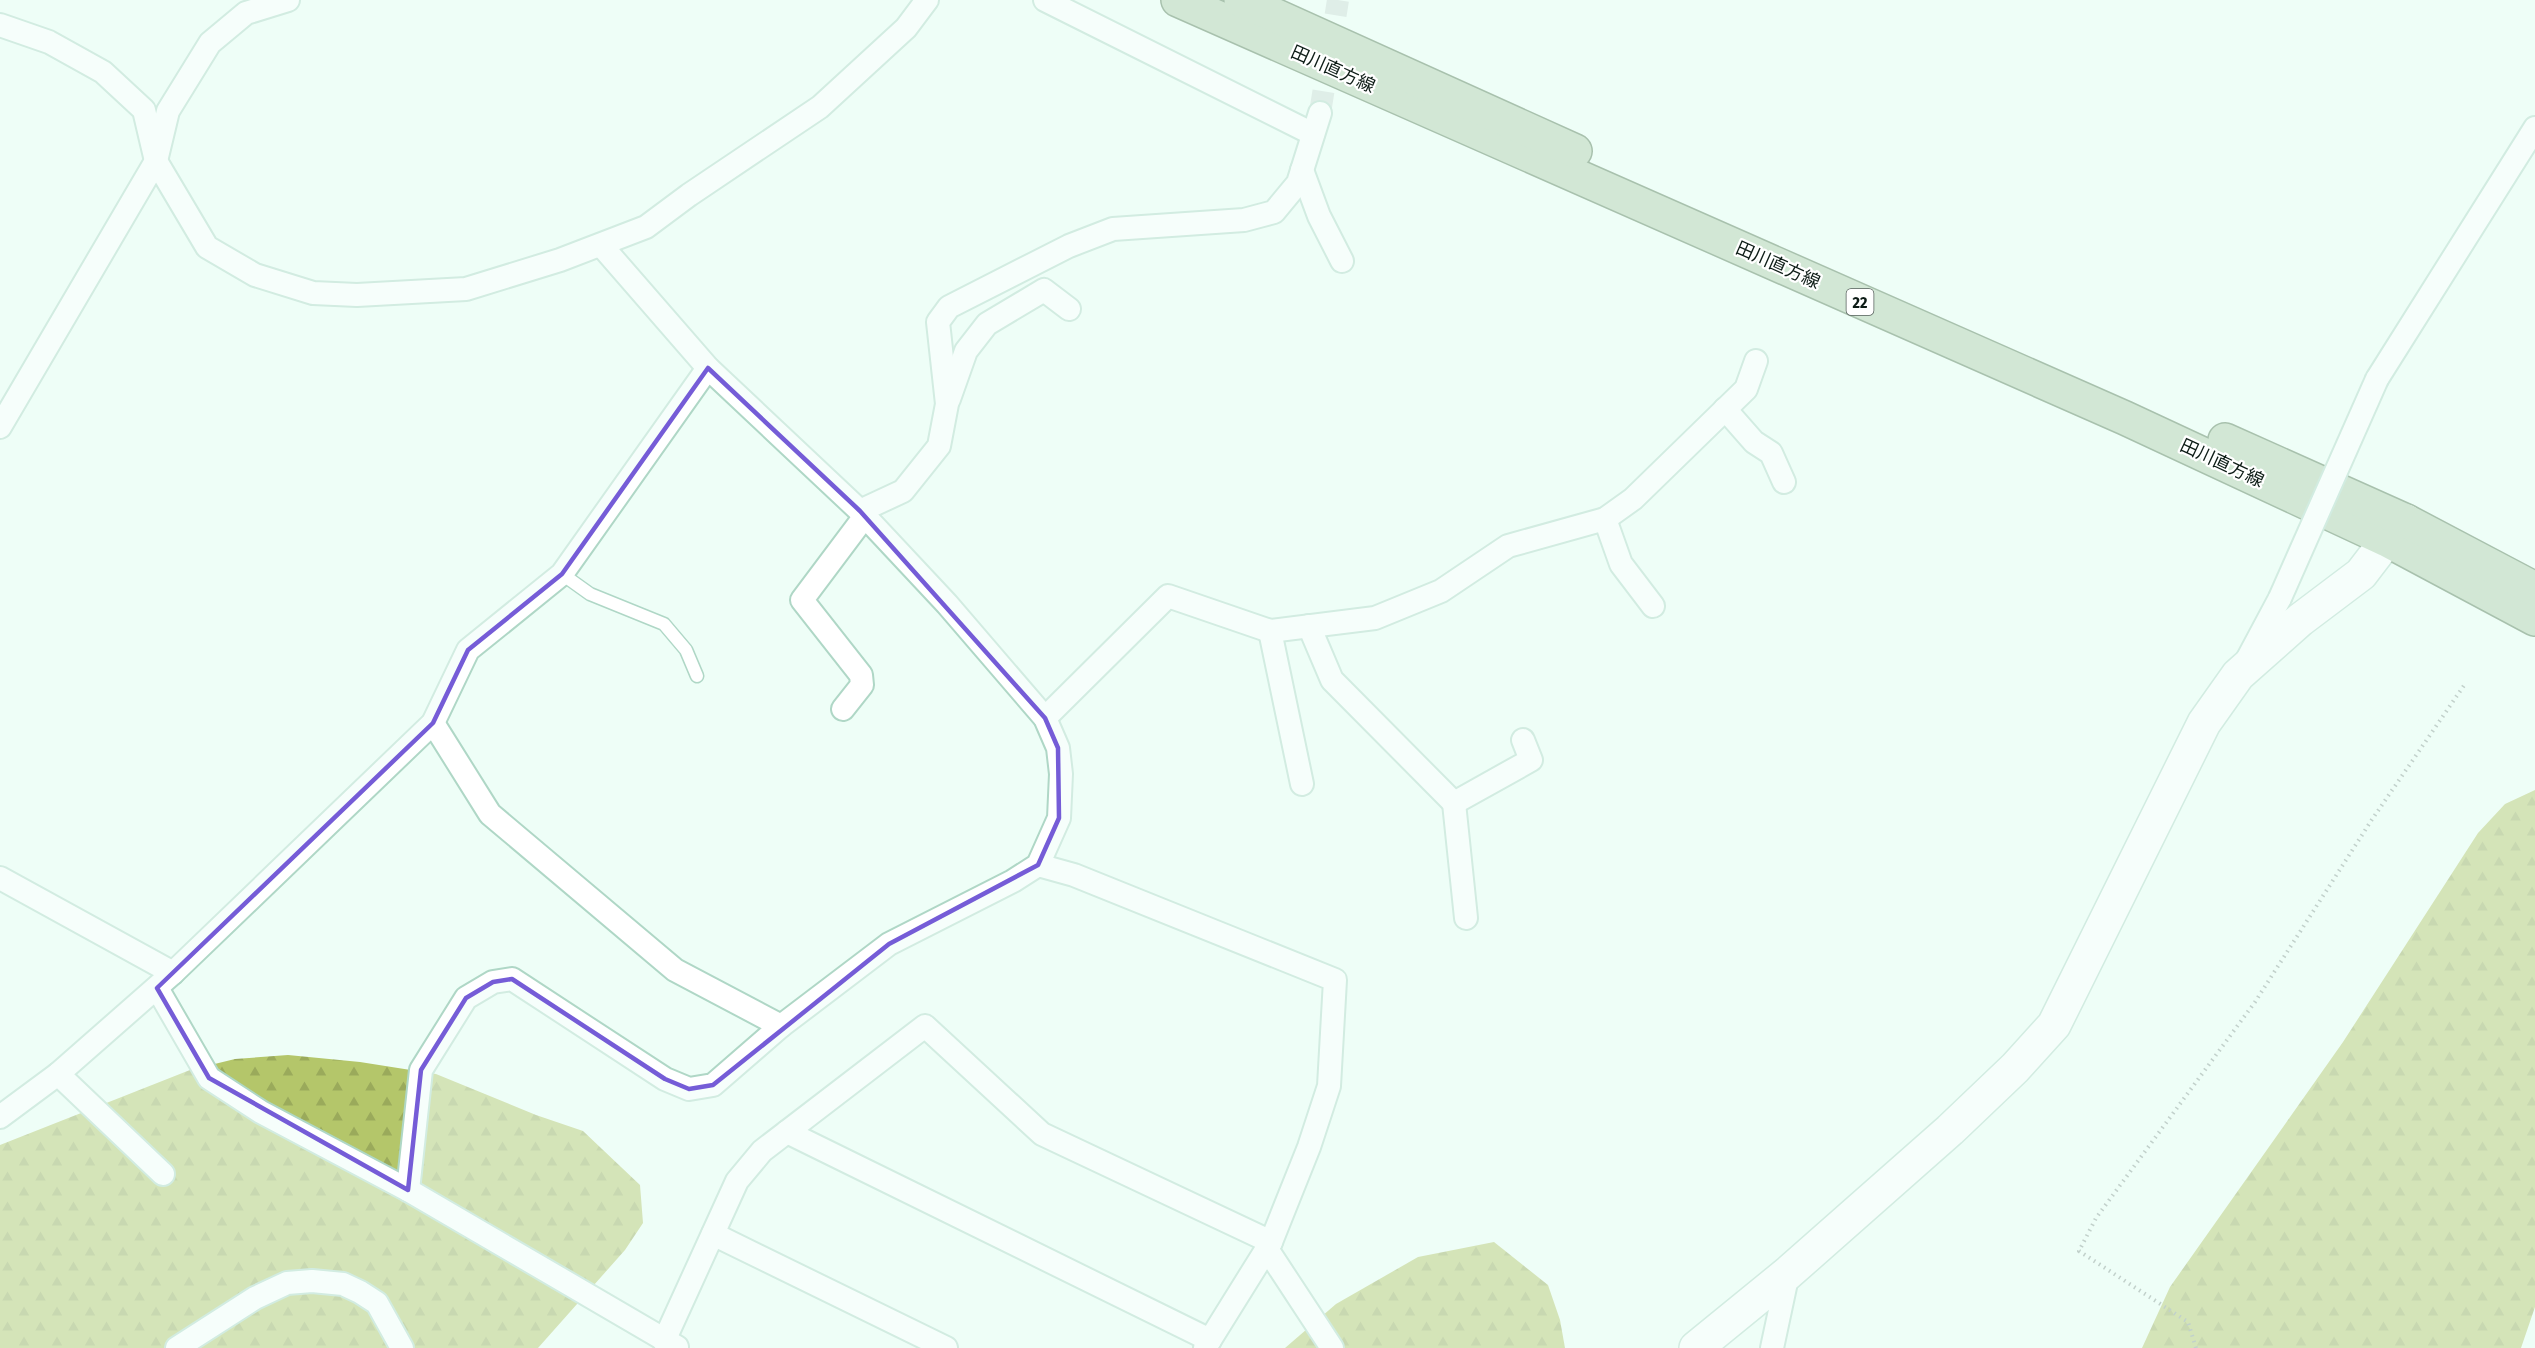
<svg xmlns="http://www.w3.org/2000/svg" width="2535" height="1348" font-family="'Fira Sans Condensed','Noto Sans JP',sans-serif">
<defs>
<pattern id="forest-firs" width="22" height="20" patternUnits="userSpaceOnUse" patternTransform="scale(1.5)"><rect width="22" height="20" fill="#b4c66a"/><path d="M5 1l3.5 6h-7zM16 11l3.5 6h-7z" fill="#9aaa5b"/></pattern>
</defs>
<rect width="100%" height="100%" fill="#eefef7"/>
<!-- forest -->
<g fill="url(#forest-firs)">
<path d="M 2535,790 L 2535,1307 L 2521,1348 L 2142,1348 L 2170,1287 L 2343,1042 L 2478,833 L 2505,804 Z"/>
<path d="M 288,1055 L 360,1062 L 436,1074 L 536,1115 L 583,1131 L 640,1185 L 643,1223 L 625,1250 L 538,1348 L 0,1348 L 0,1145 L 190,1070 L 235,1059 Z"/>
<path d="M 1494,1242 L 1548,1285 L 1560,1320 L 1565,1348 L 1285,1348 L 1336,1304 L 1418,1257 Z"/>
</g>
<g fill="none" stroke-linecap="round" stroke-linejoin="round">
<!-- street-tunnel -->
<path stroke="#ccdcd5" stroke-width="22" stroke-dasharray="22 11" stroke-linecap="butt" d="M 1320,113 L 1338,0"/>
<defs>
<path id="lane" d="M 562,574 L 590,594 L 664,624 L 686,650 L 697,676"/>
<g id="street">
<path d="M 1045,0 L 1313,134"/>
<path d="M 0,25 L 49,42 L 103,72 L 144,110 L 156,161 L 207,247 L 255,275 L 313,293 L 357,295 L 466,289 L 560,260 L 646,227 L 689,195 L 820,107 L 906,28 L 927,0"/>
<path d="M 1302,170 L 1319,216 L 1342,261"/>
<path d="M 2377,379 L 2535,128"/>
<path d="M 949,399 L 966,351 L 987,324 L 1044,290 L 1069,309"/>
<path d="M 1725,409 L 1754,442 L 1771,453 L 1784,482"/>
<path d="M 0,427 L 156,161 L 168,111 L 210,43 L 246,13 L 288,0"/>
<path d="M 860,511 L 903,491 L 939,446 L 947,404 L 938,322 L 949,307 L 1069,246 L 1113,229 L 1244,220 L 1274,212 L 1298,183 L 1320,113"/>
<path d="M 1605,519 L 1621,564 L 1653,606"/>
<path d="M 1309,626 L 1332,680 L 1454,803 L 1531,760 L 1523,740"/>
<path d="M 1270,631 L 1302,784"/>
<path d="M 2248,658 L 2280,598"/>
<path d="M 843,709 L 862,685 L 861,675 L 802,600 L 865,516"/>
<path d="M 1045,718 L 1168,596 L 1270,631 L 1375,618 L 1441,591 L 1508,546 L 1605,519 L 1633,499 L 1746,389 L 1756,361"/>
<path d="M 433,723 L 490,814 L 675,970 L 781,1026"/>
<path d="M 1454,803 L 1466,918"/>
<path d="M 1038,865 L 1074,875 L 1335,980 L 1329,1086 L 1309,1147 L 1271,1242 L 1205,1348"/>
<path d="M 0,878 L 173,973"/>
<path d="M 157,988 L 209,1078 L 261,1112 L 408,1190 L 677,1347"/>
<path d="M 58,1074 L 163,1174"/>
<path d="M 0,1117 L 58,1074 L 173,973 L 433,723 L 468,650 L 562,574 L 708,368"/>
<path d="M 787,1132 L 1210,1340"/>
<path d="M 408,1190 L 421,1070 L 466,998 L 493,982 L 512,979 L 665,1079 L 689,1089 L 713,1085 L 781,1026 L 889,944 L 1013,881 L 1038,865 L 1059,818 L 1061,774 L 1058,748 L 1045,718 L 947,604 L 860,511 L 708,368 L 601,245"/>
<path d="M 713,1234 L 946,1348"/>
<path d="M 1267,1249 L 1332,1348"/>
<path d="M 664,1341 L 737,1181 L 762,1151 L 925,1026 L 1042,1134 L 1271,1242"/>
<path d="M 177,1348 L 255,1298 L 287,1283 L 312,1281 L 343,1284 L 360,1292 L 377,1303 L 402,1348"/>
<path d="M 1772,1348 L 1788,1273"/>
</g>
<path id="secondary" d="M 1696,1348 L 1788,1273 L 1950,1130 L 2015,1068 L 2054,1025 L 2204,723 L 2238,675 L 2300,620 L 2361,574 L 2387,540 L 2406,521"/>
<g id="primary">
<path d="M 1178,0 L 2125,418 L 2387,540 L 2535,619"/>
<path d="M 1241,0 L 1575,151"/>
<path d="M 2225,440 L 2406,521 L 2535,589"/>
</g>
</defs>
<!-- lane casing -->
<use href="#lane" stroke="#afd7c6" stroke-width="15"/>
<!-- street casing -->
<use href="#street" stroke="#afd7c6" stroke-width="26"/>
<!-- secondary casing -->
<use href="#secondary" stroke="#afd7c6" stroke-width="36"/>
<!-- primary casing -->
<use href="#primary" stroke="#537953" stroke-width="36"/>
<!-- path -->
<path stroke="#8b9b94" stroke-width="4" stroke-dasharray="1.5 4.5" stroke-linecap="butt" d="M 2196,1348 L 2188,1322 L 2079,1251 L 2096,1218 L 2255,1002 L 2371,821 L 2465,684"/>
<!-- lane -->
<use href="#lane" stroke="#fff" stroke-width="12"/>
<!-- street -->
<use href="#street" stroke="#fff" stroke-width="22"/>
<!-- secondary -->
<use href="#secondary" stroke="#fff" stroke-width="33"/>
<!-- primary -->
<use href="#primary" stroke="#afcdac" stroke-width="33"/>
<defs>
<path id="street-bridge" d="M 2280,598 L 2377,379"/>
</defs>
<!-- street-bridge casing -->
<use href="#street-bridge" stroke="#afd7c6" stroke-width="26" stroke-linecap="butt"/>
<!-- street-bridge -->
<use href="#street-bridge" stroke="#fff" stroke-width="22"/>
</g>
<!-- marked area -->
<path d="M0 0H2535V1348H0ZM 708,368 L 860,511 L 1045,718 L 1058,748 L 1059,818 L 1038,865 L 889,944 L 713,1085 L 689,1089 L 665,1079 L 512,979 L 493,982 L 466,998 L 421,1070 L 408,1190 L 209,1078 L 157,988 L 433,723 L 468,650 L 562,574 Z" fill="#eefef7" fill-opacity=".55" fill-rule="evenodd"/>
<path fill="none" stroke="#755cd7" stroke-width="4.5" stroke-linejoin="round" d="M 708,368 L 860,511 L 1045,718 L 1058,748 L 1059,818 L 1038,865 L 889,944 L 713,1085 L 689,1089 L 665,1079 L 512,979 L 493,982 L 466,998 L 421,1070 L 408,1190 L 209,1078 L 157,988 L 433,723 L 468,650 L 562,574 Z"/>
<g text-anchor="middle" stroke-width="4.5" stroke-linejoin="round" paint-order="stroke">
<!-- shield labels -->
<rect fill="#fff" stroke="#555f5b" stroke-width="1.5" x="1846.5" y="289" width="27" height="26" rx="4.5"/>
<g font-size="16" font-weight="bold" fill="#0c1b15">
<text x="1860" y="308">22</text>
</g>
<!-- street labels -->
<g font-size="18" fill="#0c1b15" stroke="#fff">
<text transform="translate(1333 69) rotate(24)" y="6">田川直方線</text>
<text transform="translate(1778 265) rotate(24)" y="6">田川直方線</text>
<text transform="translate(2222 463) rotate(25)" y="6">田川直方線</text>
</g>
</g>
</svg>
